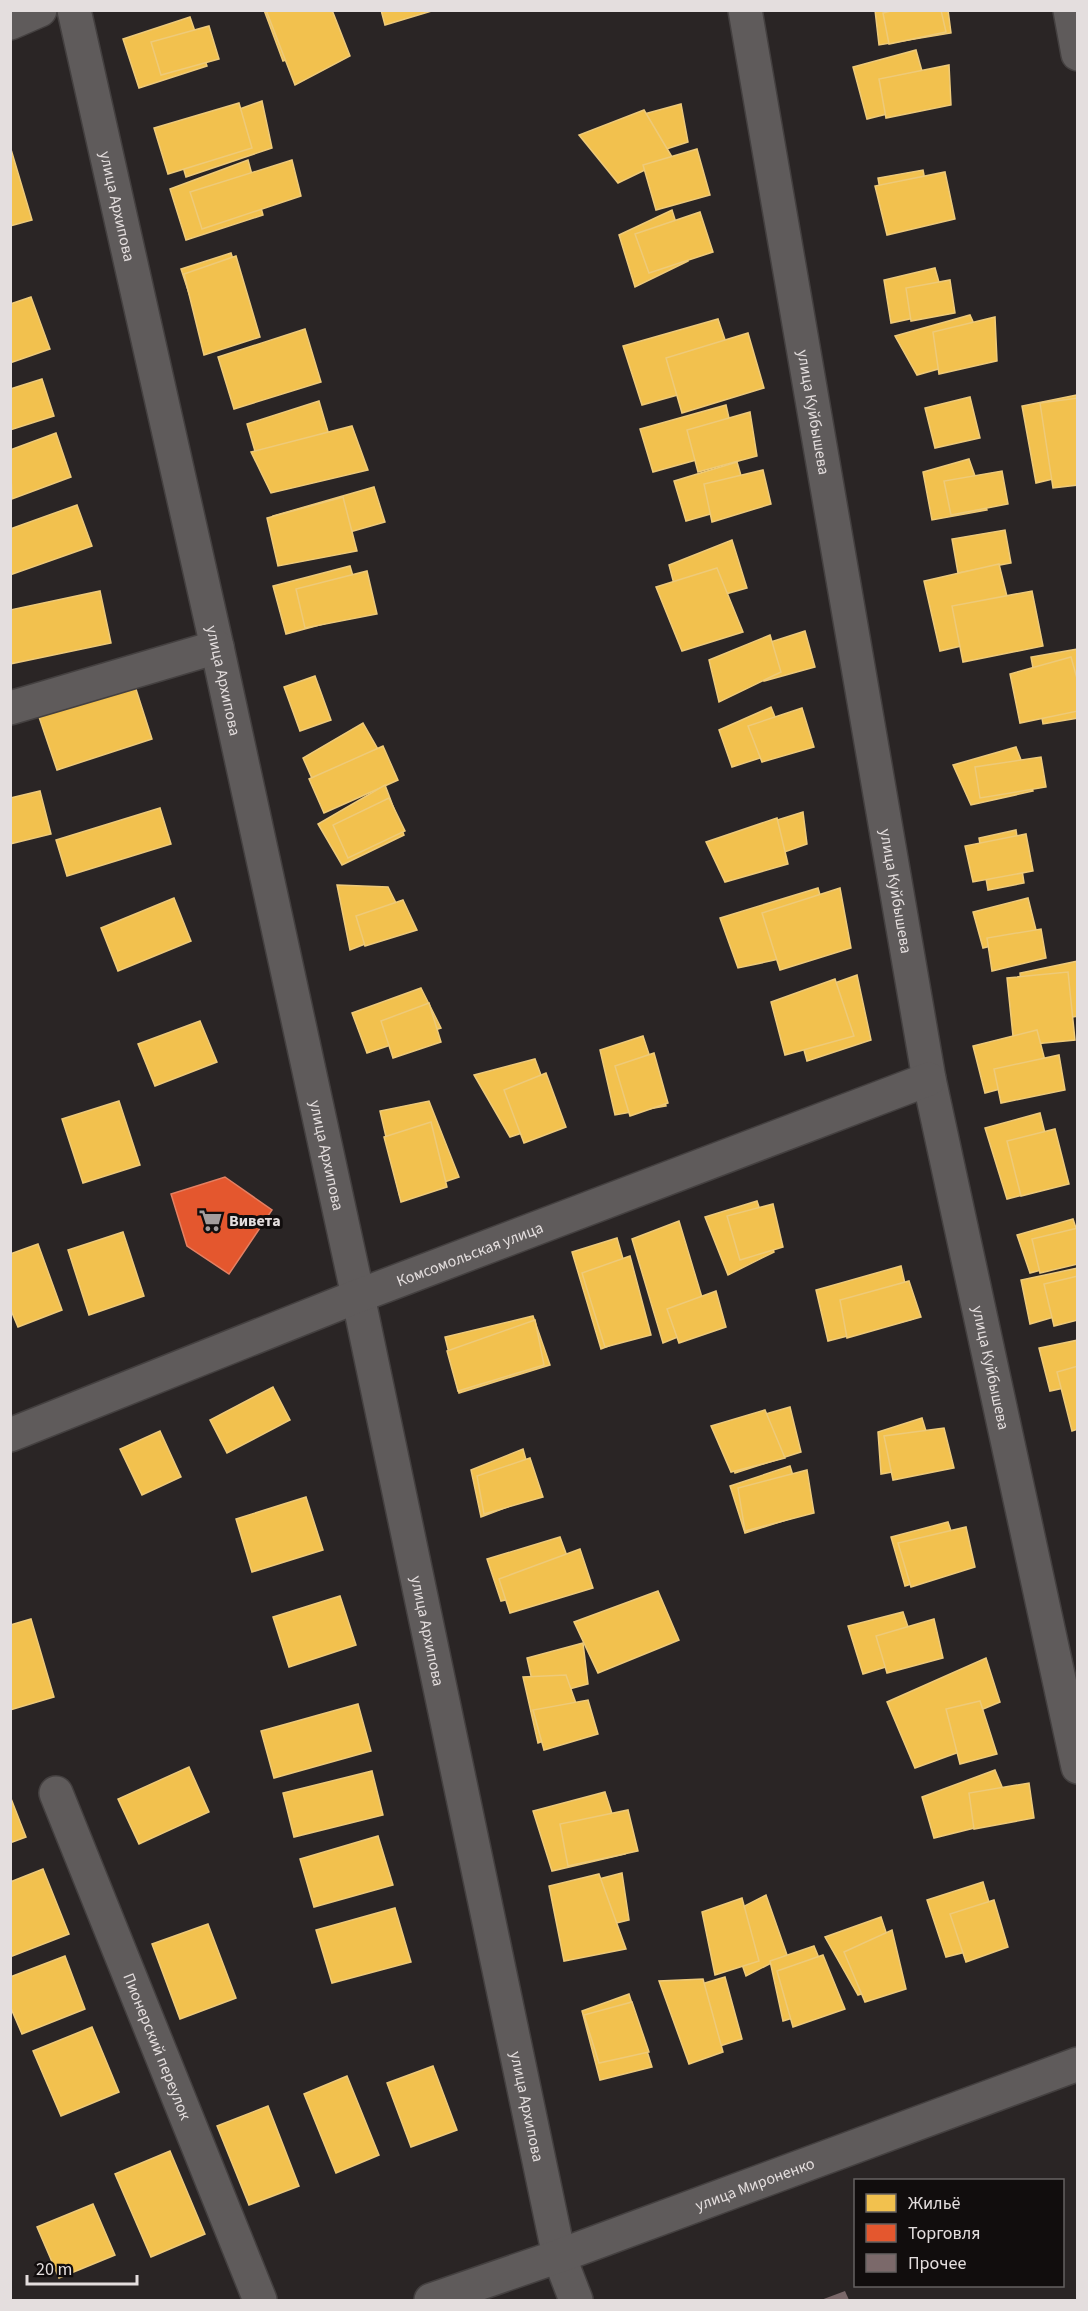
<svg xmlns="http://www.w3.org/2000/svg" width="1088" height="2311" font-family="'Source Sans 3',sans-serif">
<rect width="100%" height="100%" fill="#2a2525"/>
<!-- homes -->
<g fill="#f2c14e" stroke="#eeca79" stroke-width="1.5">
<path d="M 264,10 L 311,10 L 324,47 L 283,61 Z"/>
<path d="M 266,10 L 332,10 L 350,56 L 295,85 Z"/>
<path d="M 381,10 L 431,10 L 432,11 L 385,25 Z"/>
<path d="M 875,10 L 948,10 L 951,33 L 879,45 Z"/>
<path d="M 895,10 L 941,10 L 946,32 L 889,44 L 883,13 Z"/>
<path d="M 190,17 L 207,66 L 139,88 L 123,39 Z"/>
<path d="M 209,26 L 219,59 L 161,75 L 151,42 Z"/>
<path d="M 916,50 L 931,103 L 867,119 L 853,67 Z"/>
<path d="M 949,65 L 951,105 L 886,118 L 879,79 Z"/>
<path d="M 262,101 L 272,148 L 186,177 L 173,133 Z"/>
<path d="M 239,103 L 252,148 L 168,174 L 154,128 Z"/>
<path d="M 681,104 L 688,142 L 642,157 L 633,117 Z"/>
<path d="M 644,110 L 672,157 L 618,183 L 579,135 Z"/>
<path d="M 10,146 L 32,220 L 10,226 Z"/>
<path d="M 697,149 L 710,195 L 656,210 L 643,165 Z"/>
<path d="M 248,160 L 263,215 L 186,240 L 170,189 Z"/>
<path d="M 292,160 L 301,196 L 202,229 L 190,192 Z"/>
<path d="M 923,170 L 932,217 L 886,225 L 878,178 Z"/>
<path d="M 945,172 L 955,219 L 887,235 L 875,186 Z"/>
<path d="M 672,210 L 688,261 L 635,287 L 619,235 Z"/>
<path d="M 700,212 L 713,252 L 649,273 L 635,234 Z"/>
<path d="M 231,253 L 256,330 L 206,345 L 181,269 Z"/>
<path d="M 236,256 L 260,337 L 204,355 L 184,274 Z"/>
<path d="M 935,268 L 947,311 L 891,323 L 884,280 Z"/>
<path d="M 950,280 L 955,313 L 911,321 L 906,288 Z"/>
<path d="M 31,297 L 50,349 L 10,363 L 10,304 Z"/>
<path d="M 970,315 L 988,355 L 917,375 L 895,336 Z"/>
<path d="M 995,317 L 997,361 L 939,374 L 933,332 Z"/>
<path d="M 718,319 L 738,378 L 642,405 L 623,346 Z"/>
<path d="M 305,329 L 321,382 L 234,409 L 218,357 Z"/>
<path d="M 748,333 L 764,388 L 682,413 L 666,358 Z"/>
<path d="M 42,379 L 54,416 L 10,430 L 10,389 Z"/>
<path d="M 1077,395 L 1078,473 L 1036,483 L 1022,406 Z"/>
<path d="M 970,397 L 980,438 L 935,448 L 925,408 Z"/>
<path d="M 1078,398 L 1078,485 L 1053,488 L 1040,403 Z"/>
<path d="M 319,401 L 329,435 L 257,458 L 247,424 Z"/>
<path d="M 726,405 L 736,449 L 653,472 L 640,429 Z"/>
<path d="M 750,412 L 757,456 L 698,472 L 687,430 Z"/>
<path d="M 352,426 L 368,470 L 271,493 L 251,452 Z"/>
<path d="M 56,433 L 71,477 L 12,499 L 10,450 Z"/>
<path d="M 969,459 L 987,510 L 932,520 L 923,472 Z"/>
<path d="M 737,462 L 749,503 L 686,521 L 674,481 Z"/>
<path d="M 763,470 L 771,504 L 712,522 L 704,484 Z"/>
<path d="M 1002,471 L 1008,504 L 951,515 L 944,481 Z"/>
<path d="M 374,487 L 385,522 L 283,551 L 273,516 Z"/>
<path d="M 343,497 L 357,551 L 278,566 L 267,518 Z"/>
<path d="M 77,505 L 92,546 L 10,575 L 10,529 Z"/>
<path d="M 1005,530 L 1011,563 L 958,573 L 952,539 Z"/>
<path d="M 732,540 L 747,588 L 680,607 L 669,565 Z"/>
<path d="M 999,564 L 1016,633 L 940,651 L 924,581 Z"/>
<path d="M 350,566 L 364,613 L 286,634 L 273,586 Z"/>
<path d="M 717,568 L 743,632 L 682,651 L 656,587 Z"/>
<path d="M 367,571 L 377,614 L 305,628 L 296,589 Z"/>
<path d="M 100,591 L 111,643 L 10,664 L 10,610 Z"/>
<path d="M 1032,591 L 1043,646 L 963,662 L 952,606 Z"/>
<path d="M 805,631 L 815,667 L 764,681 L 752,648 Z"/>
<path d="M 770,635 L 781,672 L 719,702 L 709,660 Z"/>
<path d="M 1078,649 L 1078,718 L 1043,724 L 1031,657 Z"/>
<path d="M 1071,657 L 1078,682 L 1078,711 L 1020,723 L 1010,674 Z"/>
<path d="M 315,676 L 331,720 L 300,731 L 284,687 Z"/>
<path d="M 134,683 L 152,739 L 57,770 L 38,714 Z"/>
<path d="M 771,707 L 788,749 L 732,767 L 719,730 Z"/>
<path d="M 802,708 L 814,747 L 762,762 L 748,726 Z"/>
<path d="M 363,723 L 391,772 L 322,801 L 303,758 Z"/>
<path d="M 383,746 L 398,780 L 324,813 L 309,779 Z"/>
<path d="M 1016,747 L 1033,791 L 971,805 L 953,765 Z"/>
<path d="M 1041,757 L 1046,787 L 980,798 L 975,767 Z"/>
<path d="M 385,785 L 404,835 L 342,865 L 318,824 Z"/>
<path d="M 40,791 L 51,834 L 10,844 L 10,798 Z"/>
<path d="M 389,798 L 405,831 L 348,858 L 333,825 Z"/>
<path d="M 160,808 L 171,844 L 67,876 L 56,840 Z"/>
<path d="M 803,812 L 807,844 L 748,865 L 742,831 Z"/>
<path d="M 777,818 L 788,864 L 725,882 L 706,842 Z"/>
<path d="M 1016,830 L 1024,883 L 988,890 L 979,838 Z"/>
<path d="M 1026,834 L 1033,871 L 973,882 L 965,846 Z"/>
<path d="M 337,885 L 388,887 L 408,927 L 350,950 Z"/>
<path d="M 818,888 L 835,947 L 738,968 L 720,918 Z"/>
<path d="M 840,888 L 851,948 L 780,970 L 762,913 Z"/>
<path d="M 174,898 L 191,941 L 118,971 L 101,928 Z"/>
<path d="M 1028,898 L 1037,934 L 983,948 L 973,912 Z"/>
<path d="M 403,900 L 417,930 L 365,946 L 356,916 Z"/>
<path d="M 1041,929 L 1046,958 L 992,971 L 987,938 Z"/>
<path d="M 1078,961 L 1078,1016 L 1025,1025 L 1020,973 Z"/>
<path d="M 1068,972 L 1075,1040 L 1014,1046 L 1007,978 Z"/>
<path d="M 857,975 L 871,1040 L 807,1061 L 790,999 Z"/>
<path d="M 835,979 L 854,1036 L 785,1055 L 771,1002 Z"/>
<path d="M 421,988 L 441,1028 L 367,1053 L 352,1013 Z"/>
<path d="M 429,1003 L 441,1042 L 393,1058 L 381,1021 Z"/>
<path d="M 200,1021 L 217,1062 L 155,1086 L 138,1044 Z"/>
<path d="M 1037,1030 L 1049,1076 L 985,1093 L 973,1046 Z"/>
<path d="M 643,1036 L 666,1106 L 615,1115 L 600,1050 Z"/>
<path d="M 654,1053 L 668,1103 L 630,1116 L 615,1066 Z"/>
<path d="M 1059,1055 L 1065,1090 L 1001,1103 L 994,1069 Z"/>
<path d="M 535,1059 L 558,1121 L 510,1137 L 474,1075 Z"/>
<path d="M 546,1073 L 566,1127 L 524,1143 L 504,1090 Z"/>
<path d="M 119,1101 L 140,1165 L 83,1183 L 62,1119 Z"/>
<path d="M 429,1101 L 459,1177 L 400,1197 L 380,1111 Z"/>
<path d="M 1040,1113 L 1058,1186 L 1007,1199 L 985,1128 Z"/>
<path d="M 431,1122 L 447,1187 L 401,1202 L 384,1137 Z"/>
<path d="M 1055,1129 L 1069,1184 L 1021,1196 L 1007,1141 Z"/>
<path d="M 757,1201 L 774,1252 L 728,1275 L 705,1217 Z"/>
<path d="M 773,1204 L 783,1247 L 740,1260 L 727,1216 Z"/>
<path d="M 1073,1219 L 1078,1234 L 1078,1260 L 1030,1273 L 1017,1235 Z"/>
<path d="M 679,1221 L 710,1324 L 663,1343 L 632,1239 Z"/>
<path d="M 1078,1228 L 1078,1264 L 1040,1273 L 1032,1239 Z"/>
<path d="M 123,1232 L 144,1296 L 89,1315 L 68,1250 Z"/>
<path d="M 617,1238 L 644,1332 L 601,1349 L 572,1252 Z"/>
<path d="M 38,1244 L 62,1310 L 18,1327 L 10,1308 L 10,1254 Z"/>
<path d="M 630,1256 L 651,1335 L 605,1347 L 582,1273 Z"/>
<path d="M 901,1266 L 913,1319 L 828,1341 L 816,1290 Z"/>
<path d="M 1078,1268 L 1078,1310 L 1030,1324 L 1021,1280 Z"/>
<path d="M 1078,1276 L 1078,1320 L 1054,1326 L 1044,1284 Z"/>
<path d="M 909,1281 L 921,1317 L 847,1338 L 840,1300 Z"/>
<path d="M 716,1291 L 726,1327 L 679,1343 L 667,1309 Z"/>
<path d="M 533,1316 L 550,1365 L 459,1393 L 445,1337 Z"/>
<path d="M 535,1320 L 544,1365 L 458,1391 L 447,1351 Z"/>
<path d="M 1078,1340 L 1078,1385 L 1050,1391 L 1039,1348 Z"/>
<path d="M 1078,1366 L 1078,1429 L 1072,1431 L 1057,1372 Z"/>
<path d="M 273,1387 L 290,1420 L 227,1453 L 210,1420 Z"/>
<path d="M 790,1407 L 801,1452 L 735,1473 L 724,1426 Z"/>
<path d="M 765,1410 L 785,1458 L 731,1472 L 711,1426 Z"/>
<path d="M 922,1418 L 936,1464 L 881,1474 L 878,1432 Z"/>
<path d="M 944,1428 L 954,1468 L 893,1480 L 884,1436 Z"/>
<path d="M 160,1431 L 181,1477 L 142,1495 L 120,1449 Z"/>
<path d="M 523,1449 L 536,1496 L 481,1517 L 471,1470 Z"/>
<path d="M 530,1458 L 543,1497 L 484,1514 L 477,1476 Z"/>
<path d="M 790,1466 L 805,1514 L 745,1533 L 730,1486 Z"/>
<path d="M 807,1470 L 814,1513 L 745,1531 L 738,1488 Z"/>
<path d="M 306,1497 L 323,1550 L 252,1572 L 236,1519 Z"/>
<path d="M 948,1522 L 963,1567 L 905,1586 L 891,1537 Z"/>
<path d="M 966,1527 L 975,1567 L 911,1587 L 898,1543 Z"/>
<path d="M 560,1537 L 577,1583 L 501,1601 L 487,1559 Z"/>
<path d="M 580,1549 L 593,1588 L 510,1613 L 499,1579 Z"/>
<path d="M 658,1591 L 679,1640 L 598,1673 L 574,1622 Z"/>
<path d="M 340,1596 L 356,1645 L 289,1667 L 273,1617 Z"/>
<path d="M 903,1612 L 918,1657 L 863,1674 L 848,1626 Z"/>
<path d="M 31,1619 L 54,1697 L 10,1710 L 10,1625 Z"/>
<path d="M 934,1619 L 943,1658 L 887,1673 L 876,1636 Z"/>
<path d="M 583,1643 L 588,1684 L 536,1698 L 527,1658 Z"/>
<path d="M 986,1658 L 1000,1702 L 971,1714 L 976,1746 L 915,1768 L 887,1702 Z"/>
<path d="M 566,1675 L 584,1726 L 538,1743 L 523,1677 Z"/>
<path d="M 588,1700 L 598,1734 L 544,1750 L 533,1710 Z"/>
<path d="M 980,1701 L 997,1754 L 960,1764 L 946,1709 Z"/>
<path d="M 358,1704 L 371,1751 L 274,1778 L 261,1731 Z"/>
<path d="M 189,1767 L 209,1812 L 139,1844 L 118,1799 Z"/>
<path d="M 995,1770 L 1015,1818 L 934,1838 L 922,1797 Z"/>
<path d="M 372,1771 L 383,1815 L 294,1837 L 283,1793 Z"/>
<path d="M 1029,1783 L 1034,1818 L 974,1829 L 969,1793 Z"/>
<path d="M 605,1792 L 625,1854 L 552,1871 L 533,1811 Z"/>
<path d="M 10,1796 L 26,1837 L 10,1843 Z"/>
<path d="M 628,1810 L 638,1851 L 568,1866 L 560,1824 Z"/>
<path d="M 378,1836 L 393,1885 L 314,1907 L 300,1859 Z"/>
<path d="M 43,1869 L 69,1934 L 10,1957 L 10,1882 Z"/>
<path d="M 622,1873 L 629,1920 L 572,1934 L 564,1888 Z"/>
<path d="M 599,1874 L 626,1949 L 564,1961 L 549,1886 Z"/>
<path d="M 983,1882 L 1001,1943 L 946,1957 L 927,1900 Z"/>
<path d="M 766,1895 L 787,1955 L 746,1976 L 725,1916 Z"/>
<path d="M 742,1898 L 759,1961 L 715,1975 L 702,1912 Z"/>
<path d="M 994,1900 L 1008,1947 L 966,1962 L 950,1914 Z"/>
<path d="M 395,1908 L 411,1962 L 332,1983 L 316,1930 Z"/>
<path d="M 881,1917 L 902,1981 L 858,1995 L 825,1937 Z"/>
<path d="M 208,1924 L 236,1998 L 180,2019 L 152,1944 Z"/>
<path d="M 892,1930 L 906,1989 L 865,2002 L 844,1952 Z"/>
<path d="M 814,1946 L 838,2004 L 783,2021 L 770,1961 Z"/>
<path d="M 823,1955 L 845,2009 L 793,2027 L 777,1971 Z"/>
<path d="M 65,1956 L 85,2009 L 22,2034 L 10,2006 L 10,1977 Z"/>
<path d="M 725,1977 L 742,2039 L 701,2052 L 678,1991 Z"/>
<path d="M 703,1979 L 723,2052 L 689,2064 L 659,1981 Z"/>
<path d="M 629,1994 L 652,2067 L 600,2080 L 582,2011 Z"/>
<path d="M 632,2002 L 649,2052 L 599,2063 L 584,2015 Z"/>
<path d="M 92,2027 L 119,2092 L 61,2116 L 33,2051 Z"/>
<path d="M 433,2066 L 457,2130 L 411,2147 L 387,2083 Z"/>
<path d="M 347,2076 L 379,2155 L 336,2173 L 304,2094 Z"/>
<path d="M 268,2106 L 299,2186 L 249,2205 L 217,2126 Z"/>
<path d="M 170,2151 L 205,2234 L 151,2257 L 115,2174 Z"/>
<path d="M 93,2204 L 115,2255 L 59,2278 L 37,2227 Z"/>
</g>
<!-- shops -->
<path fill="#e4572e" stroke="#e48063" stroke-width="1.5" d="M 225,1177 L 272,1210 L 229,1274 L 187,1246 L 171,1194 Z"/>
<!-- building -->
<path fill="#7b696a" d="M 845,2291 L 849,2300 L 821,2300 Z"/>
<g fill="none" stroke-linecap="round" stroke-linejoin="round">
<defs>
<g id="minor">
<path id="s1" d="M 74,10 L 217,647 L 358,1296 L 559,2256 L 576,2300"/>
<path id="s2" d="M 745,10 L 929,1079 L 1078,1767"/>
<path d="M 1070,10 L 1078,54"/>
<path d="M 10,23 L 40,10"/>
<path d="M 10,708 L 217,647"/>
<path id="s3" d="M 10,1435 L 358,1296 L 929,1079"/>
<path id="s4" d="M 56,1793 L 260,2300"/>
<path id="s5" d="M 431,2300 L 559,2256 L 1078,2064"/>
</g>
</defs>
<!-- minor casing -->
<use href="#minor" stroke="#444040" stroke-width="36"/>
<!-- minor -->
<use href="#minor" stroke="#5f5b5b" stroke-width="33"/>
</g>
<!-- icons -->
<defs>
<symbol id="supermarket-bare" viewBox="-9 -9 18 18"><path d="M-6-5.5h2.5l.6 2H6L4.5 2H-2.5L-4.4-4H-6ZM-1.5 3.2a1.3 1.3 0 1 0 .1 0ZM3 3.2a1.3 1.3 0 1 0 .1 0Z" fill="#a39d9d" stroke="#110d0d" stroke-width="2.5" paint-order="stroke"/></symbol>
</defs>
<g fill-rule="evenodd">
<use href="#supermarket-bare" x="194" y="1204" width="33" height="33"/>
</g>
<g text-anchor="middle" stroke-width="6" stroke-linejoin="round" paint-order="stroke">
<!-- street labels -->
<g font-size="16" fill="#e4dede" stroke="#110d0d">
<text dy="6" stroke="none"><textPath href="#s1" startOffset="201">улица Архипова</textPath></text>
<text dy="6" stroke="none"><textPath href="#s2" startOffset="408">улица Куйбышева</textPath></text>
<text dy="6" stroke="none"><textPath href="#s1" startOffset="687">улица Архипова</textPath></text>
<text dy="6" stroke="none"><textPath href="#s2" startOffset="894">улица Куйбышева</textPath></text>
<text dy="6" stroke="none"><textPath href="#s1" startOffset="1173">улица Архипова</textPath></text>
<text dy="6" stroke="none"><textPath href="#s3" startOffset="494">Комсомольская улица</textPath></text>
<text dy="6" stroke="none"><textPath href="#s2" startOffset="1380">улица Куйбышева</textPath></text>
<text dy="6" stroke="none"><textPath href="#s1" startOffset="1659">улица Архипова</textPath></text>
<text dy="6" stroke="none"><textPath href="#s4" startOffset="273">Пионерский переулок</textPath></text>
<text dy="6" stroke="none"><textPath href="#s1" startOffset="2145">улица Архипова</textPath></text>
<text dy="6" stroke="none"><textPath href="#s5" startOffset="344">улица Мироненко</textPath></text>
</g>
<!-- poi labels -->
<g font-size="16" font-weight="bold" fill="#e4dede" stroke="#110d0d" text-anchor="start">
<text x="229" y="1226">Вивета</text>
</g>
</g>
<!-- border -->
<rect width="1088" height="2311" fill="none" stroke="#e4dede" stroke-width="24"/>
<!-- legend -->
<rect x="854" y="2179" width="210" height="108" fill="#110d0d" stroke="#656161" stroke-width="1.5"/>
<rect x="866" y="2194" width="30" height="18" fill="#f2c14e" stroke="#656161" stroke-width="1.5"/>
<text x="908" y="2209" font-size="18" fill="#e4dede">Жильё</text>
<rect x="866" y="2224" width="30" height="18" fill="#e4572e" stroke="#656161" stroke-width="1.5"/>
<text x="908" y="2239" font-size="18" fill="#e4dede">Торговля</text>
<rect x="866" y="2254" width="30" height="18" fill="#7b696a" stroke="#656161" stroke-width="1.5"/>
<text x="908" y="2269" font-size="18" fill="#e4dede">Прочее</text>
<!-- scale -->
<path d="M27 2275v9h110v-9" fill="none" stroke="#e4dede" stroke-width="3"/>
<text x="36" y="2275" font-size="18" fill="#e4dede" stroke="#110d0d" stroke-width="4.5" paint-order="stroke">20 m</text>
</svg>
